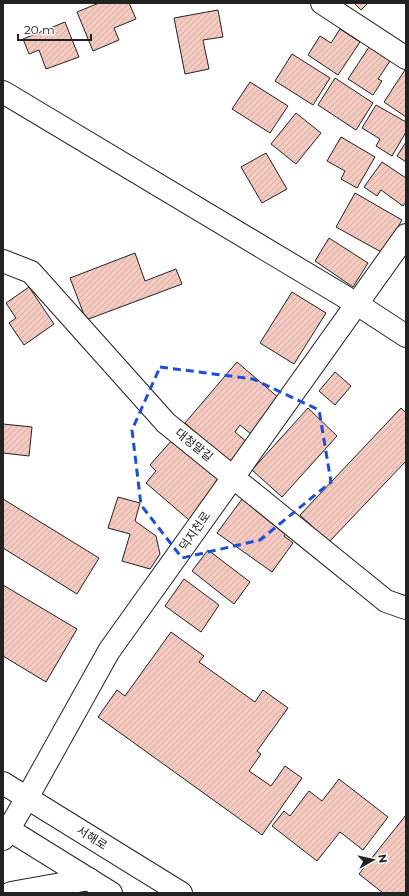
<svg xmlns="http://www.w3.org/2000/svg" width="409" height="896" font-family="Montserrat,'Noto Sans KR',sans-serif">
<defs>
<pattern id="building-hatch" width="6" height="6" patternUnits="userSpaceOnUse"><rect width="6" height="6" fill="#f3c9c0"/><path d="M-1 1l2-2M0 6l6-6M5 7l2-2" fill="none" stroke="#d0aca5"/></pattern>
</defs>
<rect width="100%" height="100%" fill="#fff"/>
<!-- building -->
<g fill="url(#building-hatch)" stroke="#222">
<path d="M 99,3 L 129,3 L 136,19 L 114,28 L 119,40 L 93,51 L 77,12 Z"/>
<path d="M 354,3 L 368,3 L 361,10 Z"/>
<path d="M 218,10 L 223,37 L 203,40 L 209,69 L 185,74 L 174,18 Z"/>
<path d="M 65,22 L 79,57 L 46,69 L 39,50 L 29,54 L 23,39 Z"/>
<path d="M 340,29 L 360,42 L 338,75 L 308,55 L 320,36 L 331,43 Z"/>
<path d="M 371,44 L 392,58 L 378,79 L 382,81 L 373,95 L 348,79 Z"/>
<path d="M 292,54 L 330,78 L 313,105 L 275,81 Z"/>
<path d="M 405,70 L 406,70 L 406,117 L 384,102 Z"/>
<path d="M 335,78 L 373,103 L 356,130 L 318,105 Z"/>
<path d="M 250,82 L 288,106 L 270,133 L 232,109 Z"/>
<path d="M 376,105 L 406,122 L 406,132 L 392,156 L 376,146 L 380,139 L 362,128 Z"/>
<path d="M 296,113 L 321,133 L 296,164 L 271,144 Z"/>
<path d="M 341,137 L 375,157 L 357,188 L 341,179 L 345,171 L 327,161 Z"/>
<path d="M 406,142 L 406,162 L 397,156 Z"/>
<path d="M 266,153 L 287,189 L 262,203 L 241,167 Z"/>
<path d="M 382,162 L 406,178 L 406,202 L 403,206 L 381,190 L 377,196 L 364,187 Z"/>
<path d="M 355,193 L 402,220 L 383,253 L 336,227 Z"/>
<path d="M 329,238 L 368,263 L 353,287 L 315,261 Z"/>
<path d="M 135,253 L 145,281 L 176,269 L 182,284 L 86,320 L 70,278 Z"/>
<path d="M 29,287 L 54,324 L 24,345 L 9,323 L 16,318 L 6,303 Z"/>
<path d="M 292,292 L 326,313 L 294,364 L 260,343 Z"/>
<path d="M 237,362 L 280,399 L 251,434 L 240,425 L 235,432 L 248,443 L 231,463 L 185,423 Z"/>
<path d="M 335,372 L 351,386 L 335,405 L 319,391 Z"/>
<path d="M 308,408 L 337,436 L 282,497 L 252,470 Z"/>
<path d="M 401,408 L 406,413 L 406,461 L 329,542 L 300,515 Z"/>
<path d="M 3,424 L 32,427 L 29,456 L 3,453 Z"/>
<path d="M 173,439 L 222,481 L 189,520 L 146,483 L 156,471 L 150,465 Z"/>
<path d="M 245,495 L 290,528 L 284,536 L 293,543 L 272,572 L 217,533 Z"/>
<path d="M 118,497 L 140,503 L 135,521 L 156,536 L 160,554 L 150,569 L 122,561 L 130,534 L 108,528 Z"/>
<path d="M 3,499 L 99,558 L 77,594 L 3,548 Z"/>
<path d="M 208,550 L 250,582 L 234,604 L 192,571 Z"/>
<path d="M 184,579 L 219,605 L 201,632 L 165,606 Z"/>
<path d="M 3,585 L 77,629 L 46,682 L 3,656 Z"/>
<path d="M 171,632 L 204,656 L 199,662 L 255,702 L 263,690 L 288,708 L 257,751 L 261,754 L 249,771 L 271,786 L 285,766 L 302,778 L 262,835 L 98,717 L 117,690 L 125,696 Z"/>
<path d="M 339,779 L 388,817 L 363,850 L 340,832 L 317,861 L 272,826 L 284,811 L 290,816 L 309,791 L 322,801 Z"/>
<path d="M 406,815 L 406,893 L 383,893 L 359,874 Z"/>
</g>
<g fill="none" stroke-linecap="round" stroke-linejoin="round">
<defs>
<g id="minor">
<path d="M 322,3 L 406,58"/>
<path d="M 3,92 L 357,304 L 406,336"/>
<path d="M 3,261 L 31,272 L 166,423 L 386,601 L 406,608"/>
<path d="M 27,798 L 109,651 L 406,235"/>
</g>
<g id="tertiary">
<path d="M 3,839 L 27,798"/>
<path d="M 11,893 L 89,879"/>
</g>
<g id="primary">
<path d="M 3,783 L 181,893"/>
<path d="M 3,826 L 111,893"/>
</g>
</defs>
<!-- minor casing -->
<use href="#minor" stroke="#222" stroke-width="24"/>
<!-- tertiary casing -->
<use href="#tertiary" stroke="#222" stroke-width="24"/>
<!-- primary casing -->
<use href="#primary" stroke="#222" stroke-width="24"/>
<!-- minor -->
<use href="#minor" stroke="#fff" stroke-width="22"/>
<!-- tertiary -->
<use href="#tertiary" stroke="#fff" stroke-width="22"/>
<!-- primary -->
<use href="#primary" stroke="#fff" stroke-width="22"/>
</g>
<!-- marked area -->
<path fill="none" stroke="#1d4ed8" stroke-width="3" stroke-dasharray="8 5" stroke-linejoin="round" d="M 160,367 L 253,379 L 319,410 L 331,482 L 260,540 L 182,558 L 141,505 L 132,430 Z"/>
<g text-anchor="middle" stroke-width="3" stroke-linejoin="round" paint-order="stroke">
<!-- street labels -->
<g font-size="12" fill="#222" stroke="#fff">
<text transform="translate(194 445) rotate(39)" y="4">대청말길</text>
<text transform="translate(195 531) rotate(-55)" y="4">덕지천로</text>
<text transform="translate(92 838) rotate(32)" y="4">서해로</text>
</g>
</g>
<!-- border -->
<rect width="409" height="896" fill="none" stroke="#222222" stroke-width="8"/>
<!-- north arrow -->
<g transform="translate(373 860) rotate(82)" stroke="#ffffff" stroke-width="3" paint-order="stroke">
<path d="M0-3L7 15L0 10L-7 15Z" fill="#222222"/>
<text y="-6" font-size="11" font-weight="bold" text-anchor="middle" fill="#222222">N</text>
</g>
<!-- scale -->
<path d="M18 34v6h73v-6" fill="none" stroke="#222222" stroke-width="2"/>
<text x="24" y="34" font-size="12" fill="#222222" stroke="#ffffff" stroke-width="3" paint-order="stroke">20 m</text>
</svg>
